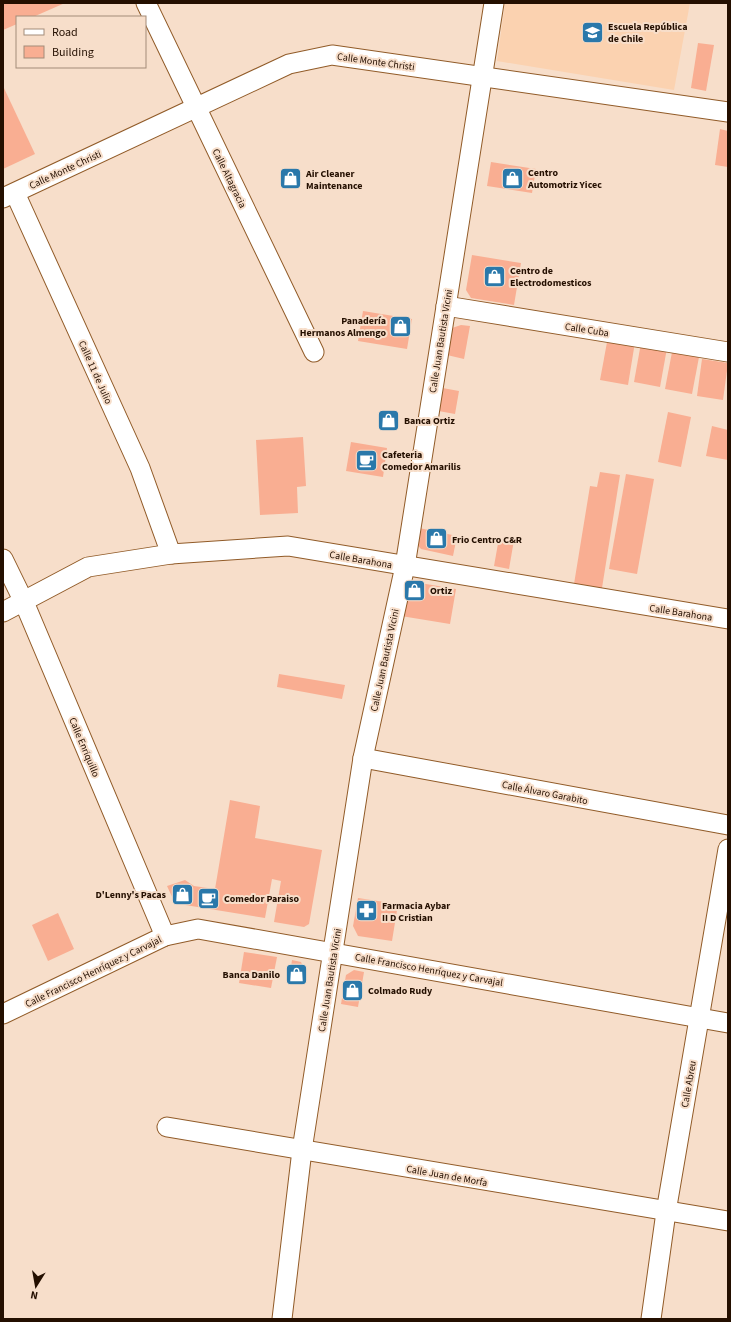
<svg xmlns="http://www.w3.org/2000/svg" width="731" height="1322" font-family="'Source Sans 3',sans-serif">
<rect width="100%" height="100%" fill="#f7deca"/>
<!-- built -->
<path fill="#fbd2b0" d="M 505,3 L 690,3 L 674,90 L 497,61 Z"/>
<!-- building -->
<g fill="#f9ae92">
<path d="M 3,3 L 65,3 L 33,17 L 17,17 L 17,24 L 3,30 Z"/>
<path d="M 698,43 L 714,45 L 706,91 L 691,88 Z"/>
<path d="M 3,86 L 35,154 L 3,169 Z"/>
<path d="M 720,129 L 728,131 L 728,167 L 715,165 Z"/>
<path d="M 491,162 L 536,169 L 532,193 L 487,186 Z"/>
<path d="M 472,255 L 521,263 L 514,305 L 471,298 L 466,290 Z"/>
<path d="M 363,311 L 412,319 L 407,349 L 358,341 Z"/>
<path d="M 461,325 L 470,326 L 464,359 L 447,355 L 452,328 Z"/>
<path d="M 608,337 L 635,342 L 628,385 L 600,380 Z"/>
<path d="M 641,343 L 667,348 L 660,387 L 634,382 Z"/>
<path d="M 672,352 L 699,357 L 692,394 L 665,389 Z"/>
<path d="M 702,359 L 728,363 L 723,400 L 697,396 Z"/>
<path d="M 437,387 L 459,391 L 455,414 L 433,410 Z"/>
<path d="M 668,412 L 691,417 L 681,467 L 658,462 Z"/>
<path d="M 384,413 L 397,416 L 395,426 L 381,423 Z"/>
<path d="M 712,426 L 728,430 L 728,460 L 706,456 Z"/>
<path d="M 303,437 L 306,486 L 297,487 L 298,513 L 260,515 L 256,440 Z"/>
<path d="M 351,442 L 387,448 L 383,477 L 346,471 Z"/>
<path d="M 600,472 L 620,475 L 602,588 L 574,584 L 590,486 L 597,487 Z"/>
<path d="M 626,474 L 654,479 L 637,574 L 609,569 Z"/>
<path d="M 419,528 L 457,536 L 453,556 L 421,549 L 416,543 Z"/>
<path d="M 499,538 L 514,540 L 509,569 L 494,566 Z"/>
<path d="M 414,582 L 456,589 L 450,624 L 401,616 L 406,587 Z"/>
<path d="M 279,674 L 345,685 L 342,699 L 277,687 Z"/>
<path d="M 230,800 L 260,806 L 255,838 L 322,850 L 309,924 L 304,927 L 274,922 L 281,881 L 272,879 L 265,918 L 179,904 L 174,901 L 167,886 L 185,880 L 194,886 L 215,889 Z"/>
<path d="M 358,898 L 398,904 L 392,941 L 358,936 L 353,926 Z"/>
<path d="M 58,913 L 74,949 L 48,961 L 32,925 Z"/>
<path d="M 244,952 L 277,957 L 271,988 L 239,983 Z"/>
<path d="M 292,960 L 301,962 L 304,969 L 302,982 L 289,980 Z"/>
<path d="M 354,970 L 364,972 L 358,1007 L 341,1004 L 346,975 Z"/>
</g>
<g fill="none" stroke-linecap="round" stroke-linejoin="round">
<defs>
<g id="minor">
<path d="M 146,3 L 314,352"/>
<path d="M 15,193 L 140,468 L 171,554"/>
<path d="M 3,198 L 289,64 L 332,55 L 728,112"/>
<path d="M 446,306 L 728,352"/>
<path d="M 3,559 L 24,602 L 165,936"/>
<path d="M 3,612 L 88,567 L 171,554 L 288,546 L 728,619"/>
<path d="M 363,758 L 728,825"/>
<path d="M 3,1014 L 165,936 L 198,929 L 728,1023"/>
<path d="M 167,1127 L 728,1221"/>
<path d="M 282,1319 L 302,1150 L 363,758 L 405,566 L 494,3"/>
<path d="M 651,1319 L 666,1212 L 728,849"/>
</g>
</defs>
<!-- minor casing -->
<use href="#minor" stroke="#915b28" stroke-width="21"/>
<!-- minor -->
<use href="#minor" stroke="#fff" stroke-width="19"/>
</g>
<!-- icons -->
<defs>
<symbol id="school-square" viewBox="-11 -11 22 22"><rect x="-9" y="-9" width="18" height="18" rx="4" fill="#2a78aa" stroke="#f7deca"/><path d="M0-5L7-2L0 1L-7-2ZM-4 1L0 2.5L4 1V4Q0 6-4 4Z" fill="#fff"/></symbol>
<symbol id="shop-square" viewBox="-11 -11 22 22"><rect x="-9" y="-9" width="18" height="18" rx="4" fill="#2a78aa" stroke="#f7deca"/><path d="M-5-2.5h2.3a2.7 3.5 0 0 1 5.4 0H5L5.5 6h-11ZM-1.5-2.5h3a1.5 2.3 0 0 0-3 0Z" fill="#fff"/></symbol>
<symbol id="cafe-square" viewBox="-11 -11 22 22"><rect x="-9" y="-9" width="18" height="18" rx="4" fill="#2a78aa" stroke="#f7deca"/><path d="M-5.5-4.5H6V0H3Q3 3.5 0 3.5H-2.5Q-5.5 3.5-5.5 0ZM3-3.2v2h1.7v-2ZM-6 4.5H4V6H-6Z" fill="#fff"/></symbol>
<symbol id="pharmacy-square" viewBox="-11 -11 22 22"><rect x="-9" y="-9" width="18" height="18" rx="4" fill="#2a78aa" stroke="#f7deca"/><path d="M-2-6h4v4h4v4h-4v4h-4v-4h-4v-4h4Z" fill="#fff"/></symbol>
</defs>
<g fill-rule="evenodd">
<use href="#school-square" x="580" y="20" width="25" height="25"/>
<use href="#shop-square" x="500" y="166" width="25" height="25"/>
<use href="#shop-square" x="278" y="166" width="25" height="25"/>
<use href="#shop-square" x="482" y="264" width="25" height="25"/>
<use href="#shop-square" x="388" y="314" width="25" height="25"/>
<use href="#shop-square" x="376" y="408" width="25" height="25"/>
<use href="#cafe-square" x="354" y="448" width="25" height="25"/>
<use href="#shop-square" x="424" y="526" width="25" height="25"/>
<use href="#shop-square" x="402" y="578" width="25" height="25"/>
<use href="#shop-square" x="170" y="882" width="25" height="25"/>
<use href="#cafe-square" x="196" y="886" width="25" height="25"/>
<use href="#pharmacy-square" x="354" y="898" width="25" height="25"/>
<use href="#shop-square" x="284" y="962" width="25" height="25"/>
<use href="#shop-square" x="340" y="978" width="25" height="25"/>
</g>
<g text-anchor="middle" stroke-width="4" stroke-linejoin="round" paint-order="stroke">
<!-- poi labels -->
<g font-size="10" font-weight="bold" fill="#240f00" stroke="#f7deca" text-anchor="start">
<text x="608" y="30">Escuela República<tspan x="608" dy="12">de Chile</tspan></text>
<text x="528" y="176">Centro<tspan x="528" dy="12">Automotriz Yicec</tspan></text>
<text x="306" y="177">Air Cleaner<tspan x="306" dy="12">Maintenance</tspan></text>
<text x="510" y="274">Centro de<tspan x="510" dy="12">Electrodomesticos</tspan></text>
<text x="386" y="324" text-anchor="end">Panadería<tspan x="386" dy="12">Hermanos Almengo</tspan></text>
<text x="404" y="424">Banca Ortiz</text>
<text x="382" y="458">Cafeteria<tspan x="382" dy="12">Comedor Amarilis</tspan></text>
<text x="452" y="543">Frio Centro C&amp;R</text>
<text x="430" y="594">Ortiz</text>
<text x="166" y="898" text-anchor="end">D'Lenny's Pacas</text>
<text x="224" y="902">Comedor Paraiso</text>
<text x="382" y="909">Farmacia Aybar<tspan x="382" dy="12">II D Cristian</tspan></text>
<text x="280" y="978" text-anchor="end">Banca Danilo</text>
<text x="368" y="994">Colmado Rudy</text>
</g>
<!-- street labels -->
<g font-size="10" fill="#240f00" stroke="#f7deca">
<text transform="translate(376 61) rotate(8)" y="4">Calle Monte Christi</text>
<text transform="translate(65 169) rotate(-25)" y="4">Calle Monte Christi</text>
<text transform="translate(230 178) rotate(64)" y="4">Calle Altagracia</text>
<text transform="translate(587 329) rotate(9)" y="4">Calle Cuba</text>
<text transform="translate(440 341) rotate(-81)" y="4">Calle Juan Bautista Vicini</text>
<text transform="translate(96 372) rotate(66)" y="4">Calle 11 de Julio</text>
<text transform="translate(361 559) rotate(10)" y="4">Calle Barahona</text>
<text transform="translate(681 612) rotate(9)" y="4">Calle Barahona</text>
<text transform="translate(384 660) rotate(-78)" y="4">Calle Juan Bautista Vicini</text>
<text transform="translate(85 747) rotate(67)" y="4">Calle Enriquillo</text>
<text transform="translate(545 792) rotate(11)" y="4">Calle Álvaro Garabito</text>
<text transform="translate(429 969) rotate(10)" y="4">Calle Francisco Henríquez y Carvajal</text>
<text transform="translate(93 971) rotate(-26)" y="4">Calle Francisco Henríquez y Carvajal</text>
<text transform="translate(329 980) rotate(-81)" y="4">Calle Juan Bautista Vicini</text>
<text transform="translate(688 1084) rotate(-80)" y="4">Calle Abreu</text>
<text transform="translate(447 1175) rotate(10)" y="4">Calle Juan de Morfa</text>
</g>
</g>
<!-- border -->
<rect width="731" height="1322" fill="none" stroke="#240f00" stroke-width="8"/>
<!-- legend -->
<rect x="16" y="16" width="130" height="52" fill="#f7deca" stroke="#a38b79"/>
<rect x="24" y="29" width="20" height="6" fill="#ffffff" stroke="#a38b79"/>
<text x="52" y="36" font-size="12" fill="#240f00">Road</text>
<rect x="24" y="46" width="20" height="12" fill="#f9ae92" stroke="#a38b79"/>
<text x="52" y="56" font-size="12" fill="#240f00">Building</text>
<!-- north arrow -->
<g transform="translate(36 1286) rotate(191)" stroke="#f7deca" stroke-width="3" paint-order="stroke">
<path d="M0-3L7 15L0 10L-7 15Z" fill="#240f00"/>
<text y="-6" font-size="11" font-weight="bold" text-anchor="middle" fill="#240f00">N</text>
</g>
</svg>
